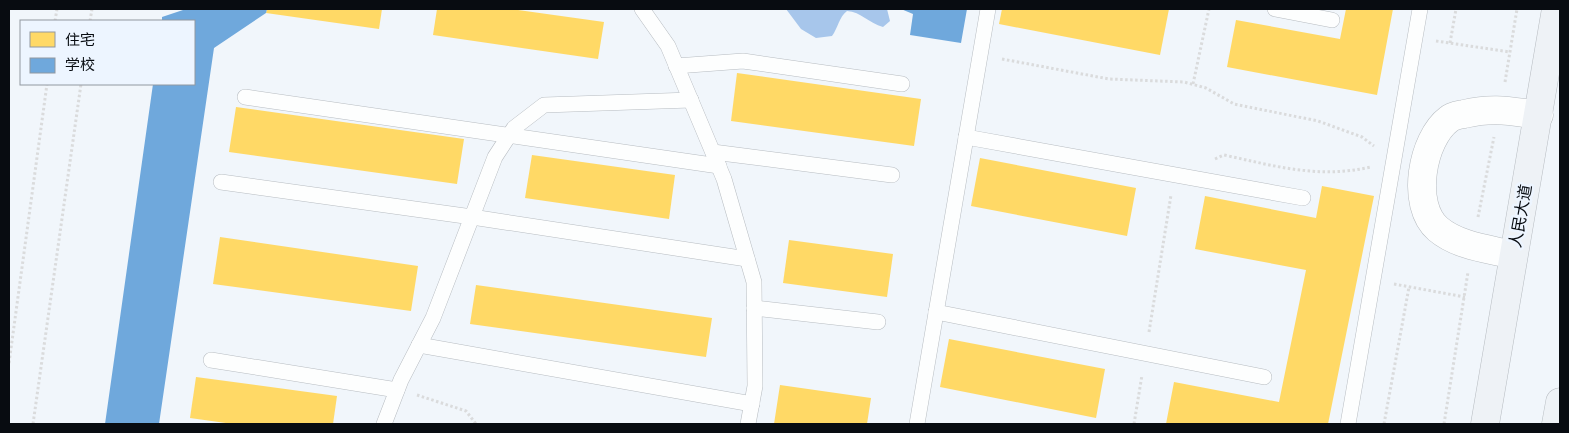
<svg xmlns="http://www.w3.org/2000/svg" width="1569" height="433" font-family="'Space Grotesk','Noto Sans SC',sans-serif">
<rect width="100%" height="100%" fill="#f1f6fb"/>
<!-- water -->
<path fill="#a7c6eb" d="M 786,9 L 887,9 L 890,21 L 883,27 C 869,23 861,12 847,11 C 839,17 838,28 832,36 L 816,38 L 801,29 Z"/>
<!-- homes -->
<g fill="#ffd966">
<path d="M 267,9 L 382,9 L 379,29 L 266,13 Z"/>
<path d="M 437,9 L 511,9 L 604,22 L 598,59 L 433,35 Z"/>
<path d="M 1002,9 L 1169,9 L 1160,55 L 999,24 Z"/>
<path d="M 1346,9 L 1393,9 L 1377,95 L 1227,67 L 1236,20 L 1340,39 Z"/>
<path d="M 737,73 L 921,99 L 914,146 L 731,121 Z"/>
<path d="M 236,107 L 464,139 L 457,184 L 229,152 Z"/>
<path d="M 532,155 L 675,175 L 669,219 L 525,198 Z"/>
<path d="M 980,158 L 1136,188 L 1127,236 L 971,206 Z"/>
<path d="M 1322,186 L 1374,196 L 1328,424 L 1166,424 L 1174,382 L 1279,402 L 1306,270 L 1195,249 L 1205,196 L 1316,218 Z"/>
<path d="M 220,237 L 418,266 L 411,311 L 213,284 Z"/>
<path d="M 789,240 L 893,254 L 887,297 L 783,283 Z"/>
<path d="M 476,285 L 712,318 L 706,357 L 470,324 Z"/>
<path d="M 949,339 L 1105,369 L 1096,418 L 940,387 Z"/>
<path d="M 196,377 L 337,396 L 333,424 L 233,424 L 190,418 Z"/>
<path d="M 780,385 L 871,398 L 867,424 L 774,424 Z"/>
</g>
<!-- schools -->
<g fill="#6fa8dc">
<path d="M 186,9 L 267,9 L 266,13 L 214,48 L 159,424 L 105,424 L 153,84 L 194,84 L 194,21 L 162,21 L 162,17 Z"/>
<path d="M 901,9 L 967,9 L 961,43 L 910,35 L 913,14 Z"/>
</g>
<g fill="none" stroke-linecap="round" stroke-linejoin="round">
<defs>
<g id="service">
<path d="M 642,9 L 668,46 L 724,179 L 754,282 L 755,386 L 748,424"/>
<path d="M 1275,9 L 1332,20"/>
<path d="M 676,66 L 743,61 L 902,84"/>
<path d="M 245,97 L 719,166"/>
<path d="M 966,137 L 1303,198"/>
<path d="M 713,152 L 892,175"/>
<path d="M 221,182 L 472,217 L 747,259"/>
<path d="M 754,308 L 878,322"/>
<path d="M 936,312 L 1264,377"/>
<path d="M 419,345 L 752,404"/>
<path d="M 211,360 L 397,390"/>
<path d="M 384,424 L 401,380 L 433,318 L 495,157 L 514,128 L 544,105 L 691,100"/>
<path d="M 917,424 L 988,9"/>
<path d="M 1348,424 L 1420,9"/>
</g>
<path id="minor" d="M 1513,255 C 1489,249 1458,246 1438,229 C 1410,205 1422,139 1449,119 C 1452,116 1459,115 1464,114 C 1494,107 1509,111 1539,115"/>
<g id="secondary">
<path d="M 1485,424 L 1556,9"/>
<path d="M 1556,424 L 1560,402"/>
</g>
</defs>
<!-- service casing -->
<use href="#service" stroke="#b7bcc1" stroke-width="16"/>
<!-- minor casing -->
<use href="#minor" stroke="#b7bcc1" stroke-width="29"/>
<!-- secondary casing -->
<use href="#secondary" stroke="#b7bcc1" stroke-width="29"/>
<!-- path -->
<g stroke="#dadbdc" stroke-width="3" stroke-dasharray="2.5 2.5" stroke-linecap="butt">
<path d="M 55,21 L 57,9"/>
<path d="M 90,21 L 92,9"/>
<path d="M 1436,41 L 1510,52"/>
<path d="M 1450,43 L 1456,9"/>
<path d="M 1002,59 L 1109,79 L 1184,82 L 1206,88 L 1234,104 L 1318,121 L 1362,137 L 1374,146"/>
<path d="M 1505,82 L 1517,9"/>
<path d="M 1193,84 L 1209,9"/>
<path d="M 1215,159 L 1224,155 C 1275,166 1318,179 1371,167"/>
<path d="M 1478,217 L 1494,137"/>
<path d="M 1394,284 L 1465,297"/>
<path d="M 1149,332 L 1171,195"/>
<path d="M 9,363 L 47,84"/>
<path d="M 417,395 L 466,411 L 476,424"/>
<path d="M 33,424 L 81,84"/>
<path d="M 1134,424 L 1142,375"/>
<path d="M 1384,424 L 1409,287"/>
<path d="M 1444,424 L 1468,272"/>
</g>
<!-- service -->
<use href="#service" stroke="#fdfefe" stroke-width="15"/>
<!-- minor -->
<use href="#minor" stroke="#fdfefe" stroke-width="28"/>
<!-- secondary -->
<use href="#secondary" stroke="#eef2f6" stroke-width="28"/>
</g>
<g text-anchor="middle" stroke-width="5" stroke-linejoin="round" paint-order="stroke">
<!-- street labels -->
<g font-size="16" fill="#080c11" stroke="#edf5ff">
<text transform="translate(1520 216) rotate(-80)" y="6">人民大道</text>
</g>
</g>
<!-- border -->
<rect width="1569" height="433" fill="none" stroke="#080c11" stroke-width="20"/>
<!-- legend -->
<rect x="20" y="20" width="175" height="65" fill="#edf5ff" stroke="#9198a0"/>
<rect x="30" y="32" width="25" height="15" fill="#ffd966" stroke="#9198a0"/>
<text x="65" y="45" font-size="15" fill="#080c11">住宅</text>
<rect x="30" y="58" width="25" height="15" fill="#6fa8dc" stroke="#9198a0"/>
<text x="65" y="70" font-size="15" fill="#080c11">学校</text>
</svg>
